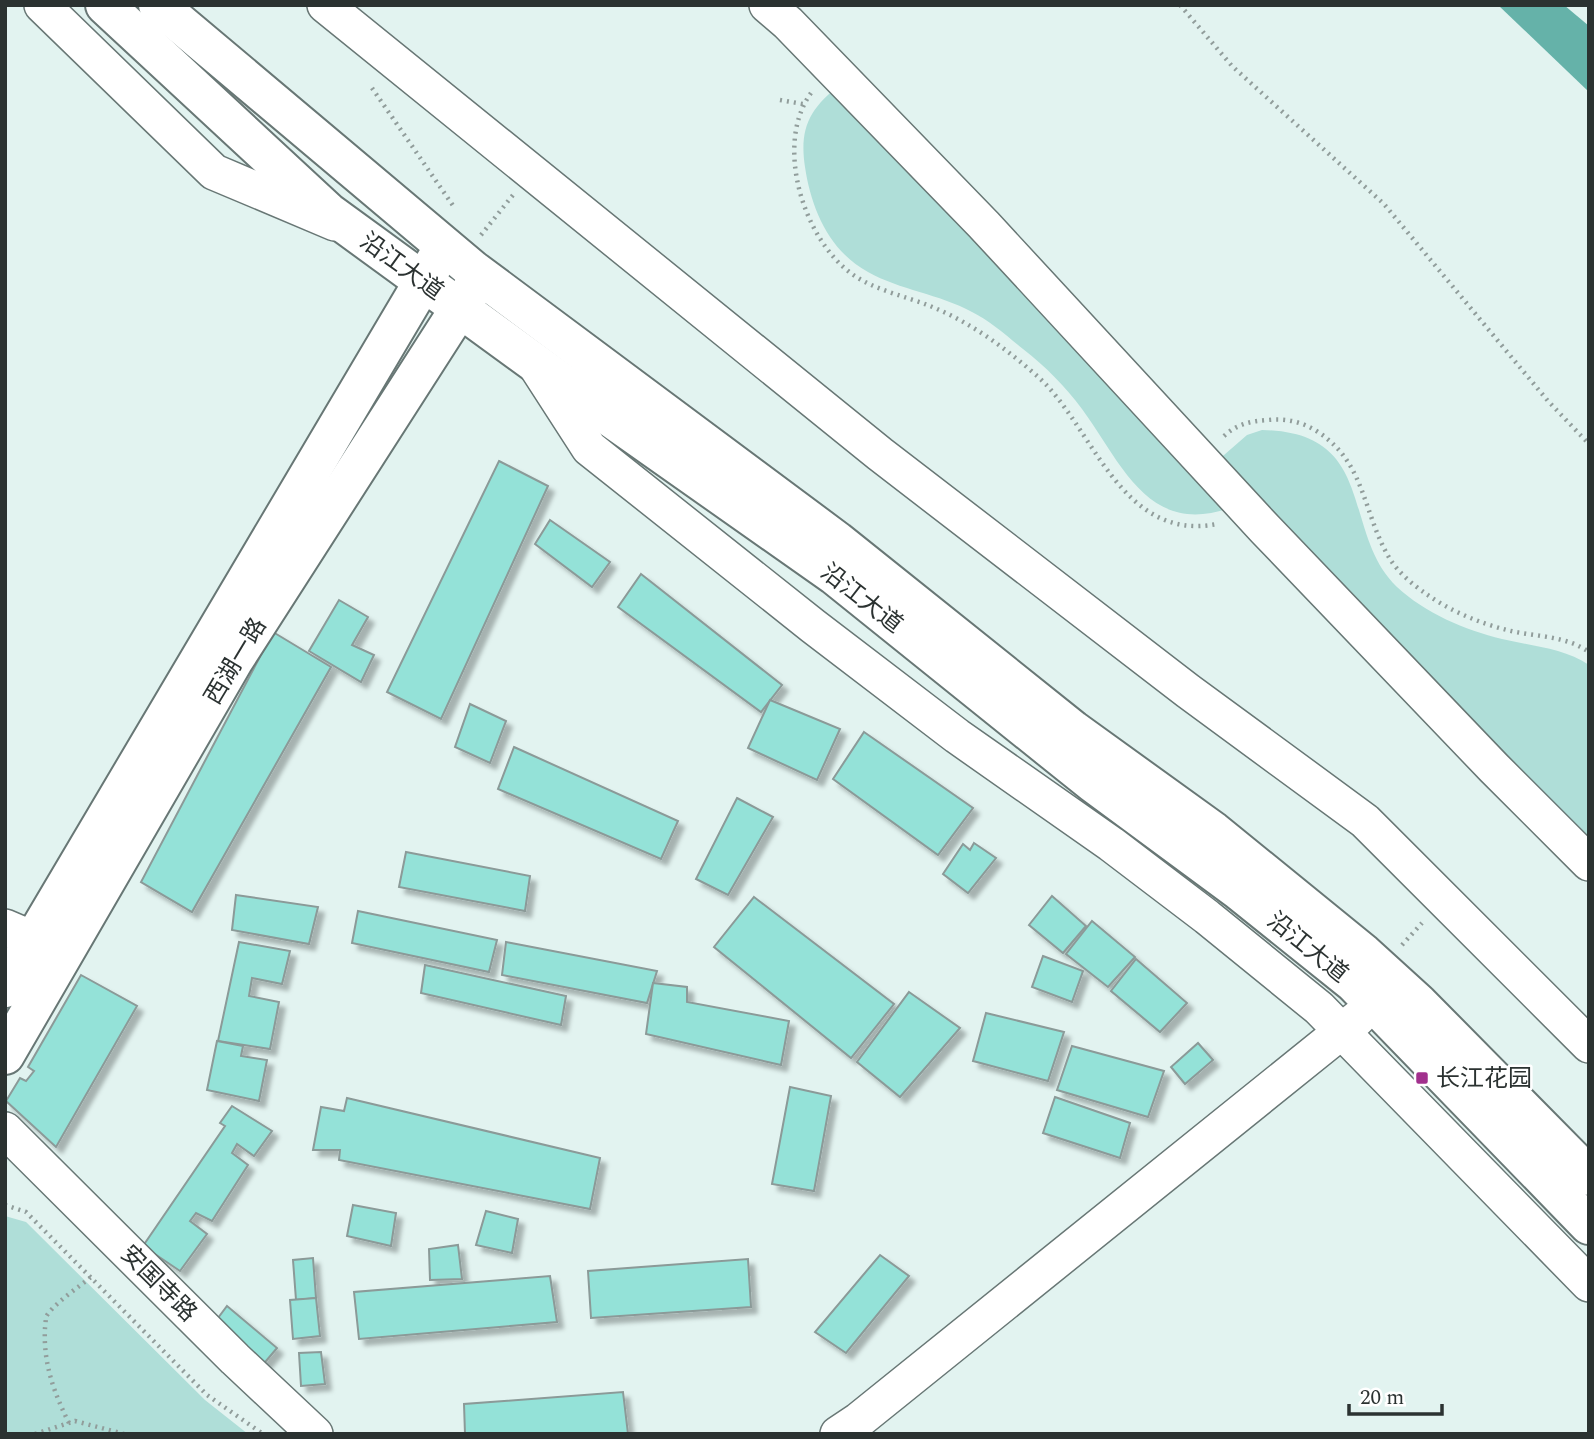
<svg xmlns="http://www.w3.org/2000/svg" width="1594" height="1439" font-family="Spectral,'Noto Sans SC',serif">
<defs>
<filter id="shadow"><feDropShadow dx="6" dy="6" stdDeviation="2" flood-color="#0004"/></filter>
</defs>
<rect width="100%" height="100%" fill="#e2f3f0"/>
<!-- green -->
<g fill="#afded8">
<path d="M 840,85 L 1229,508 C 1148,537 1121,462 1082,409 C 1065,386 1046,367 1023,349 C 1007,336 990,321 972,312 C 939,294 900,290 868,272 C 829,251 811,208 805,167 C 799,128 810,108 840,85 Z"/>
<path d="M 1262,430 C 1379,432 1340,532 1397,587 C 1425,613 1465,630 1502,639 C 1531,646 1564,648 1589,665 L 1589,848 L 1216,462 L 1247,435 Z"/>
<path d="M 5,1216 L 26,1222 L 205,1400 L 248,1434 L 5,1434 Z"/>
</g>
<!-- water -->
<path fill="#65b2a9" d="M 1498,5 L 1564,5 L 1589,26 L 1589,92 Z"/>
<!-- building -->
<g fill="#94e2d8" stroke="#8b9a98" stroke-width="2" filter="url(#shadow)">
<path d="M 499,461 L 548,486 L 441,719 L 387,692 Z"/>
<path d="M 550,520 L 610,562 L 592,587 L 535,544 Z"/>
<path d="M 641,574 L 782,685 L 761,712 L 618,607 Z"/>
<path d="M 339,600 L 368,617 L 352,645 L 374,655 L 361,682 L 309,651 Z"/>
<path d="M 273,632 L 331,667 L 192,912 L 141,882 Z"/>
<path d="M 770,700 L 840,729 L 817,780 L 748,748 Z"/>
<path d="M 470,704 L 506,721 L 490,763 L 455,747 Z"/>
<path d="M 864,732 L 973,808 L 938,855 L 833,779 Z"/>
<path d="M 514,747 L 678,821 L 661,859 L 498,789 Z"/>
<path d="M 737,798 L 773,817 L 728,895 L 696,879 Z"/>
<path d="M 974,843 L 996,858 L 968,893 L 943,874 L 963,844 L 970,850 Z"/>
<path d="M 406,852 L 530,876 L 525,911 L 399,887 Z"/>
<path d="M 236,895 L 318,907 L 309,944 L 232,930 Z"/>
<path d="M 1052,896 L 1086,926 L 1063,953 L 1029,925 Z"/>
<path d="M 754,897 L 894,1004 L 851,1058 L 714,947 Z"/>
<path d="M 358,911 L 497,940 L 489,972 L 352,943 Z"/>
<path d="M 1092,921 L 1135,957 L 1108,987 L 1066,954 Z"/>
<path d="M 239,942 L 290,951 L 282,984 L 252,978 L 249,996 L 279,1002 L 270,1049 L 218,1041 Z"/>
<path d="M 506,942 L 657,971 L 647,1003 L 502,975 Z"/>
<path d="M 1043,956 L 1083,971 L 1072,1002 L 1032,987 Z"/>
<path d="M 1136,959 L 1187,1003 L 1160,1032 L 1111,991 Z"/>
<path d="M 425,965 L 566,996 L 561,1025 L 421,993 Z"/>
<path d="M 81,975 L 137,1006 L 56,1147 L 6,1101 L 20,1078 L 26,1081 L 34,1071 L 28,1067 Z"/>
<path d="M 653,983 L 687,987 L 687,1002 L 789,1021 L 781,1065 L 646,1034 Z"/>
<path d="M 909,992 L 960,1028 L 900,1097 L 857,1062 Z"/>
<path d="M 986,1013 L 1064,1032 L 1048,1081 L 973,1061 Z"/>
<path d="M 217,1041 L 243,1046 L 241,1056 L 267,1060 L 259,1101 L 207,1090 Z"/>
<path d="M 1198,1043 L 1213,1060 L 1185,1084 L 1171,1067 Z"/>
<path d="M 1072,1046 L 1164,1071 L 1148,1117 L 1057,1090 Z"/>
<path d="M 790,1087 L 831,1096 L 814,1191 L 772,1184 Z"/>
<path d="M 1055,1097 L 1130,1123 L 1120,1158 L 1043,1133 Z"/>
<path d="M 347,1098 L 600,1158 L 590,1209 L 339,1160 L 340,1150 L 313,1150 L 321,1107 L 344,1111 Z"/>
<path d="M 232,1106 L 272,1131 L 254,1156 L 237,1144 L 232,1153 L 248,1165 L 212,1221 L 196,1213 L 190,1221 L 207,1234 L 180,1271 L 143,1246 L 225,1126 L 220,1123 Z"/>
<path d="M 353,1205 L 396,1213 L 391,1246 L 347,1236 Z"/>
<path d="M 486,1211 L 518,1219 L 512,1253 L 476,1245 Z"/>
<path d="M 458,1245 L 462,1279 L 430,1280 L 429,1249 Z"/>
<path d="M 880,1255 L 909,1276 L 846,1353 L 815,1332 Z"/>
<path d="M 313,1258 L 316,1298 L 296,1300 L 293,1260 Z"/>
<path d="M 748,1259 L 751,1307 L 591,1318 L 588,1271 Z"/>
<path d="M 550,1276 L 557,1322 L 359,1339 L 354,1292 Z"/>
<path d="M 316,1298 L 320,1336 L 293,1339 L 290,1300 Z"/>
<path d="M 227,1306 L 277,1348 L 261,1367 L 212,1326 Z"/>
<path d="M 321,1352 L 325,1384 L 301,1386 L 299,1353 Z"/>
<path d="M 623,1392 L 628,1434 L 465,1434 L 464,1404 Z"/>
</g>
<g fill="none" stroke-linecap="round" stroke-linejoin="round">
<defs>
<g id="minor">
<path d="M 42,5 L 214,172 L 335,223"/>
<path d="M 325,5 L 880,454 L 1188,691 L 1365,821 L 1589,1045"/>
<path d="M 767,5 L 788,23 L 984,225 L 1265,529 L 1494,768 L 1589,863"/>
<path d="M 538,369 L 589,448 L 813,626 L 957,736 L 1111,844 L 1207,917 L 1319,1008 L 1589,1284"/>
<path d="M 5,927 L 33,939"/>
<path d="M 5,1130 L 235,1359 L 315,1434"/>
<path d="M 838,1434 L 859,1420 L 1358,1018"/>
</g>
<g id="major">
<path d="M 105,5 L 328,212 L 601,411 L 834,575 L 1093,783 L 1238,890 L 1354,983 L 1589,1225"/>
<path d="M 158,5 L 473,270 L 837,541 L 1073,730 L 1213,831 L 1363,953 L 1418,1003 L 1589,1176"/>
<path d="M 5,988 L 436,260"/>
<path d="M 5,1055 L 234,660 L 472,289"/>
</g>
</defs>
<!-- minor casing -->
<use href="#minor" stroke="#687775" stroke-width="38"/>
<!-- major casing -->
<use href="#major" stroke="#687775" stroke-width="42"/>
<!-- path -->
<g stroke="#919d9b" stroke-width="4.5" stroke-dasharray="2 5" stroke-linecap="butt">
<path d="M 1180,5 L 1232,66 L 1384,204 L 1548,401 L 1589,444"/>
<path d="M 372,88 L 454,207"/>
<path d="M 811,93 C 774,144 803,239 852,274 C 874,290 905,296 930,306 C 970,322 1004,347 1036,375 C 1093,424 1119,543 1217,524"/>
<path d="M 780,100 L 803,104"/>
<path d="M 481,235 L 513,195"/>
<path d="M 1224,436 C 1237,424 1251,421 1268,420 C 1286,418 1303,422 1318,432 C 1366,463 1363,515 1390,559 C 1398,572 1413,585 1425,593 C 1448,610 1479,623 1507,630 C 1534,637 1565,635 1589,652"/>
<path d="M 1402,945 L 1422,923"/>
<path d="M 5,1205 L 26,1212 L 207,1395 L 263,1434"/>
<path d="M 69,1423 C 54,1393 43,1363 45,1328 C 45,1328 46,1318 46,1317 C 52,1305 80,1286 91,1277"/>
<path d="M 35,1434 L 75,1421 L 124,1434"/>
</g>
<!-- minor -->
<use href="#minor" stroke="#fff" stroke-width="35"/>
<!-- major -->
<use href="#major" stroke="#fff" stroke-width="38"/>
</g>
<!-- markers -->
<rect fill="#a1308d" stroke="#fff" stroke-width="2.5" x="1415" y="1071" width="14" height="14" rx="3.5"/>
<g text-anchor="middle" stroke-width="5" stroke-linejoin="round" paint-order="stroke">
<!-- street labels -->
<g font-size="24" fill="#2b3231" stroke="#fff">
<text transform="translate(402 266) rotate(36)" y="8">沿江大道</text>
<text transform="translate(862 598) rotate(38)" y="8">沿江大道</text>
<text transform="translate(235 661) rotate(-59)" y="8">西湖一路</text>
<text transform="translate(1308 947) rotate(39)" y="8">沿江大道</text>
<text transform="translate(159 1283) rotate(45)" y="8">安国寺路</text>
</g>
<!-- poi labels -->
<g font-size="24" fill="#2b3231" stroke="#fff" text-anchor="start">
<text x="1436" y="1086">长江花园</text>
</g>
</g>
<!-- border -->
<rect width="1594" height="1439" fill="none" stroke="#2b3231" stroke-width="14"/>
<!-- scale -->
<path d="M1349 1404v10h93v-10" fill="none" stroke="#2b3231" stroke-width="3.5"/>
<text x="1360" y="1404" font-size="21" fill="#2b3231" stroke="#ffffff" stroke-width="5" paint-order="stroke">20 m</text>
</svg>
